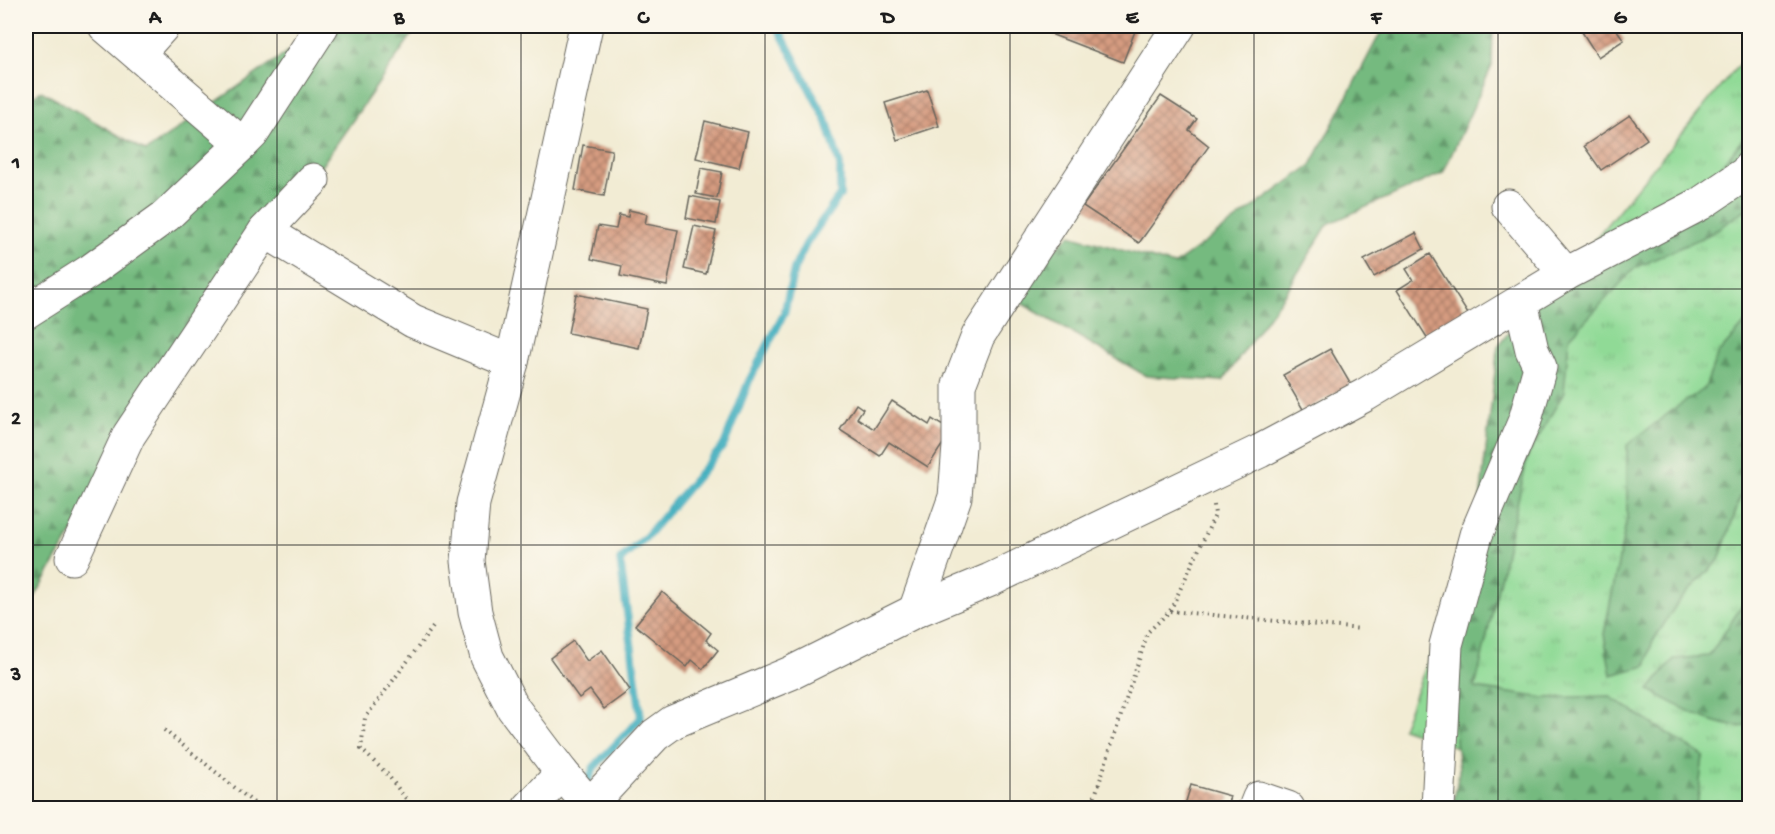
<svg xmlns="http://www.w3.org/2000/svg" width="1775" height="834" font-family="'Gochi Hand',sans-serif">
<defs>
<pattern id="grass-tufts" width="24" height="20" patternUnits="userSpaceOnUse" patternTransform="scale(1.5)"><rect width="24" height="20" fill="#90da96"/><path d="M3 7l-1-3M5 7V3M7 7l1-3M15 17l-1-3M17 17v-4M19 17l1-3" fill="none" stroke="#7cba81"/></pattern>
<pattern id="forest-firs" width="22" height="20" patternUnits="userSpaceOnUse" patternTransform="scale(1.5)"><rect width="22" height="20" fill="#74ba7f"/><path d="M5 1l3.5 6h-7zM16 11l3.5 6h-7z" fill="#5e9667"/></pattern>
<pattern id="building-cross-hatch" width="8" height="8" patternUnits="userSpaceOnUse" patternTransform="scale(1.5)"><rect width="8" height="8" fill="#d59b80"/><path d="M0 0l8 8M0 8l8-8" fill="none" stroke="#ac7e68"/></pattern>
</defs>
<rect width="100%" height="100%" fill="#fbf7ec"/>
<filter id="ink" filterUnits="userSpaceOnUse"><feTurbulence type="fractalNoise" baseFrequency=".0167" numOctaves="2"/><feDisplacementMap in="SourceGraphic" scale="12" xChannelSelector="R" yChannelSelector="G"/><feConvolveMatrix kernelMatrix="1 2 1 2 8 2 1 2 1" color-interpolation-filters="sRGB"/></filter>
<filter id="wash" filterUnits="userSpaceOnUse"><feTurbulence type="fractalNoise" baseFrequency=".008" numOctaves="4" result="noise"/><feDisplacementMap in="SourceGraphic" scale="24" xChannelSelector="R" yChannelSelector="G"/><feGaussianBlur stdDeviation="1.35" result="paint"/><feColorMatrix in="noise" values="0 0 0 0 0 0 0 0 0 0 0 0 0 0 0 0 0 1.4 0 .05"/><feComposite in="paint" operator="in"/></filter>
<g filter="url(#wash)">
<rect width="100%" height="100%" fill="#f2ecd4"/>
<!-- grass -->
<path fill="url(#grass-tufts)" stroke="#567b59" stroke-width="1.5" d="M 1749,52 L 1749,808 L 1561,808 L 1551,780 L 1402,728 L 1488,506 L 1566,274 Z"/>
<!-- forest -->
<g fill="url(#forest-firs)" stroke="#486b4e" stroke-width="1.5">
<path d="M 333,26 L 418,26 L 306,188 L 129,435 L 32,602 L 26,602 L 26,101 L 41,91 L 146,151 L 306,39 Z"/>
<path d="M 1384,26 L 1493,26 L 1492,66 L 1443,173 L 1328,224 L 1288,289 L 1223,381 L 1146,376 L 1006,294 L 1070,235 L 1174,265 L 1311,165 Z"/>
<path d="M 1749,131 L 1749,207 L 1710,234 L 1635,268 L 1569,338 L 1564,392 L 1528,456 L 1475,688 L 1544,698 L 1609,696 L 1703,756 L 1697,808 L 1453,808 L 1459,770 L 1446,645 L 1476,535 L 1498,346 L 1532,302 L 1715,174 Z"/>
<path d="M 1749,319 L 1750,421 L 1743,490 L 1719,560 L 1678,602 L 1652,643 L 1646,666 L 1611,675 L 1604,634 L 1627,518 L 1627,445 L 1678,406 L 1705,388 L 1717,355 Z"/>
<path d="M 1749,586 L 1749,726 C 1717,730 1677,705 1649,690 L 1674,659 L 1709,656 L 1743,604 Z"/>
</g>
<g fill="none" stroke-linecap="round" stroke-linejoin="round">
<!-- stream -->
<path stroke="#40adbe" stroke-width="8" d="M 585,789 L 594,767 L 641,718 L 620,560 L 646,537 L 724,445 L 749,381 L 784,314 L 794,269 L 806,244 L 840,195 L 840,165 L 827,122 L 777,26"/>
</g>
<g id="blocks">
<!-- building -->
<g fill="url(#building-cross-hatch)">
<path d="M 1057,26 L 1137,26 L 1123,62 L 1053,35 Z"/>
<path d="M 1593,26 L 1614,26 L 1624,40 L 1598,57 L 1582,32 Z"/>
<path d="M 927,90 L 939,126 L 897,140 L 885,103 Z"/>
<path d="M 1161,96 L 1197,119 L 1189,130 L 1209,146 L 1139,243 L 1083,206 Z"/>
<path d="M 1630,115 L 1647,139 L 1601,170 L 1584,146 Z"/>
<path d="M 705,121 L 748,132 L 739,168 L 696,158 Z"/>
<path d="M 583,145 L 612,150 L 604,196 L 575,190 Z"/>
<path d="M 701,168 L 722,172 L 717,198 L 696,194 Z"/>
<path d="M 690,196 L 720,202 L 716,224 L 686,218 Z"/>
<path d="M 629,210 L 647,214 L 645,224 L 678,230 L 667,286 L 620,276 L 622,266 L 591,259 L 598,226 L 616,229 L 619,215 L 628,217 Z"/>
<path d="M 694,226 L 716,231 L 706,274 L 684,269 Z"/>
<path d="M 1416,233 L 1424,249 L 1374,277 L 1364,260 Z"/>
<path d="M 1430,254 L 1468,314 L 1428,339 L 1397,290 L 1413,280 L 1406,269 Z"/>
<path d="M 576,294 L 647,309 L 639,348 L 568,333 Z"/>
<path d="M 1330,349 L 1351,385 L 1304,411 L 1283,375 Z"/>
<path d="M 892,401 L 929,425 L 932,419 L 951,431 L 928,467 L 889,442 L 880,456 L 840,430 L 856,404 L 863,409 L 857,418 L 874,429 Z"/>
<path d="M 662,592 L 711,633 L 706,640 L 718,650 L 703,669 L 692,660 L 687,667 L 635,625 Z"/>
<path d="M 573,641 L 587,661 L 602,650 L 630,690 L 604,709 L 590,690 L 579,698 L 550,658 Z"/>
<path d="M 1191,785 L 1230,796 L 1227,806 L 1220,804 L 1219,808 L 1184,808 Z"/>
</g>
</g>
</g>
<g filter="url(#ink)">
<use href="#blocks" fill-opacity="0" stroke="#67655c" stroke-width="1.5"/>
<g fill="none" stroke-linecap="round" stroke-linejoin="round">
<defs>
<g id="minor">
<path d="M 105,26 L 242,144"/>
<path d="M 586,26 L 512,362 L 473,503 L 468,561 L 475,612 L 487,657 L 513,708 L 562,773 L 592,808"/>
<path d="M 138,54 L 163,26"/>
<path d="M 1508,206 L 1566,274"/>
<path d="M 265,231 L 313,180"/>
<path d="M 26,312 L 90,271 L 166,216 L 242,144 L 252,134 L 322,26"/>
<path d="M 72,558 L 129,435 L 265,231 L 413,321 L 512,362"/>
<path d="M 915,611 L 955,497 L 959,446 L 959,385 L 978,336 L 1179,26"/>
<path d="M 589,806 L 655,735 L 673,722 L 791,673 L 915,611 L 990,580 L 1260,451 L 1365,395 L 1566,274 L 1700,204 L 1746,173 L 1750,167"/>
<path d="M 529,808 L 562,773"/>
<path d="M 1255,808 L 1259,798 L 1288,808"/>
<path d="M 1438,808 L 1446,645 L 1476,535 L 1525,420 L 1540,367 L 1532,350 L 1521,302"/>
</g>
</defs>
<!-- minor casing -->
<use href="#minor" stroke="#67655c" stroke-width="35"/>
<!-- path -->
<g stroke="#67655c" stroke-width="4" stroke-dasharray="1.5 4.5" stroke-linecap="butt">
<path d="M 1170,611 L 1361,629"/>
<path d="M 164,730 L 260,808"/>
<path d="M 413,808 L 387,774 L 361,749 L 365,718 L 433,627"/>
<path d="M 1091,808 L 1148,632 L 1170,611 L 1215,515 L 1214,505"/>
</g>
<!-- minor -->
<use href="#minor" stroke="#fff" stroke-width="33"/>
</g>
</g>
<!-- grid -->
<path fill="none" stroke="#1c1c1c" stroke-width="1.5" stroke-opacity="0.55" d="M 277,26 L 277,808M 521,26 L 521,808M 765,26 L 765,808M 1010,26 L 1010,808M 1254,26 L 1254,808M 1498,26 L 1498,808M 26,289 L 1750,289M 26,545 L 1750,545"/>
<!-- margin -->
<rect width="1775" height="834" fill="none" stroke="#fbf7ec" stroke-width="66"/>
<rect x="33" y="33" width="1709" height="768" fill="none" stroke="#1c1c1c" stroke-width="2"/>
<g font-size="20" text-anchor="middle" font-weight="bold" fill="#1c1c1c">
<text x="155" y="23">A</text>
<text x="399" y="23">B</text>
<text x="643" y="23">C</text>
<text x="888" y="23">D</text>
<text x="1132" y="23">E</text>
<text x="1376" y="23">F</text>
<text x="1620" y="23">G</text>
<text x="16" y="168">1</text>
<text x="16" y="424">2</text>
<text x="16" y="680">3</text>
</g>
</svg>
